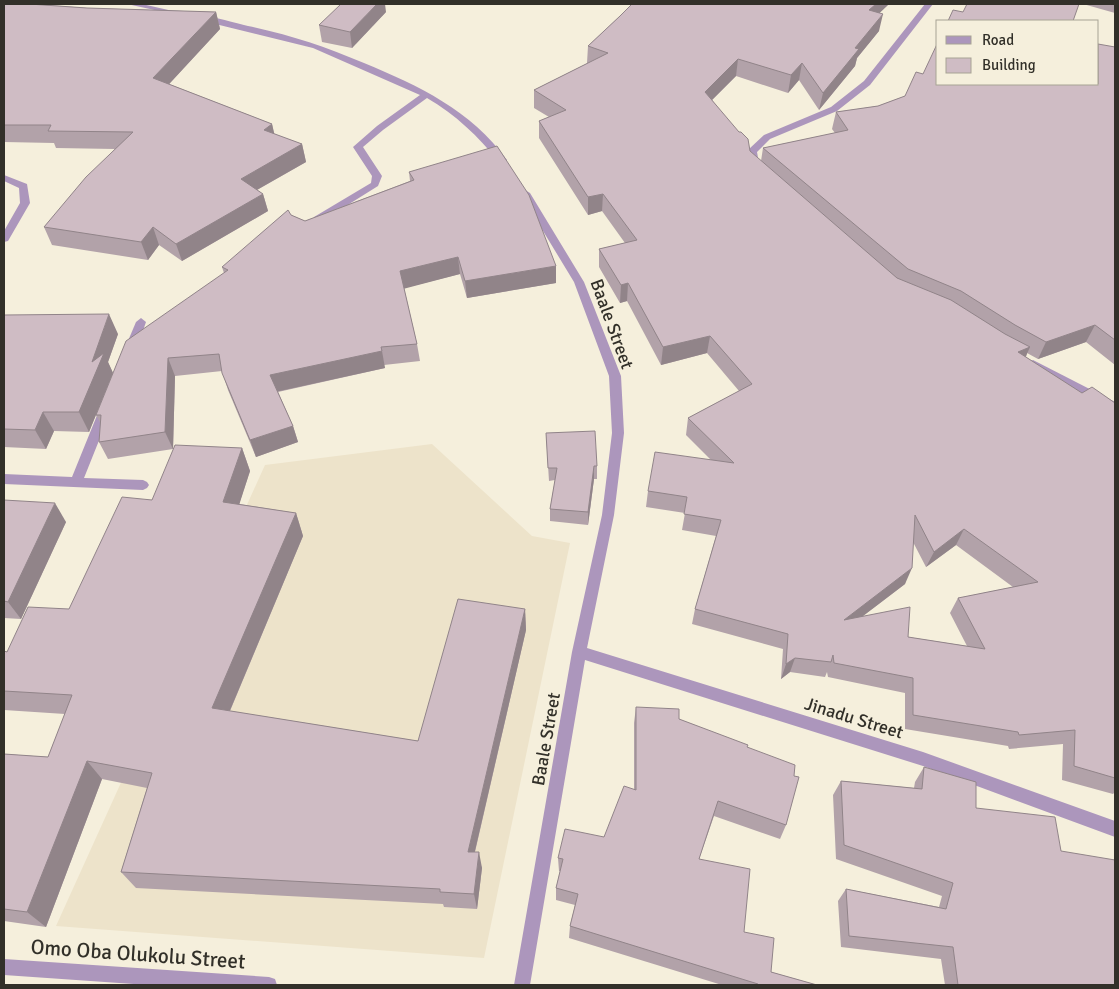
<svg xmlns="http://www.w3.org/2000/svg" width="1119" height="989" font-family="Signika,sans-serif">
<rect width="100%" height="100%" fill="#f5efdc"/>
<!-- built -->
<path fill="#ede3ca" d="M 432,444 L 532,536 L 570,543 L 484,958 L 56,926 L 265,465 Z"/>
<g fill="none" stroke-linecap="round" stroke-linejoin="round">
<!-- minor -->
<g fill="#ac96bc" fill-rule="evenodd">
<path d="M 127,4 L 142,4 L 186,14 L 182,16 Z"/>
<path d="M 925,4 L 933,4 L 870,85 L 837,111 L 770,139 L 757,152 L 760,169 L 758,171 L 752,171 L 747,151 L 749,149 L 764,135 L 831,107 L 864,81 Z"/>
<path d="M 199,16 C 211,15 235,23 248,26 C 291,35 323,46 364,63 C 419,86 471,110 507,160 L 502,163 L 499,162 C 478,136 456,115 427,98 L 383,130 L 363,147 L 382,176 L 378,186 L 322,221 L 314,221 L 314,217 L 371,183 L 372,176 L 353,147 L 377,126 L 420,95 L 313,48 L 199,20 Z"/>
<path d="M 4,175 L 27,184 L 30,203 L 8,241 L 4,242 L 4,231 L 20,203 L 19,188 L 4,181 Z"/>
<path d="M 525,190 L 530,193 L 584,282 L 621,376 L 624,433 L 614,515 L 587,648 L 923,752 L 1115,821 L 1115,837 L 923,766 L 585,660 L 530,985 L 514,985 L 572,652 L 602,515 L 612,433 L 609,376 L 574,282 L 520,193 Z"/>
<path d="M 141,318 L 146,322 L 137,348 L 135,351 L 127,351 L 125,348 L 136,322 Z"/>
<path d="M 1033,360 L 1115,402 L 1115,411 L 1029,367 L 1027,364 Z"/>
<path d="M 106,404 L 112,408 L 84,478 L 143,480 L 147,482 L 149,485 L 147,488 L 143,490 L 4,484 L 4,474 L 72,477 L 100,408 Z"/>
<path d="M 4,959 L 269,977 L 275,979 L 277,985 L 148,985 L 4,975 Z"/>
</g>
</g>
<!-- wall -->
<g fill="#b2a2a9" fill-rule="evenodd">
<path d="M 4,4 L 50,4 L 49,5 L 87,8 L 216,12 L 220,29 L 169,84 L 272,124 L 274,134 L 302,144 L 306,162 L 257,190 L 263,194 L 268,211 L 182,261 L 159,245 L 148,260 L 52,245 L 44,227 L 115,149 L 56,148 L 54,143 L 4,142 Z"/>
<path d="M 632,4 L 889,4 L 879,13 L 879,31 L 857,58 L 855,66 L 819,110 L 799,80 L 788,93 L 736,76 L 712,100 L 750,151 L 761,161 L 763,148 L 835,133 L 832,129 L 836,112 L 878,106 L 905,96 L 923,74 L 1115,47 L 1115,365 L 1086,342 L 1038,359 L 1027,353 L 1026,357 L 1082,393 L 1115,403 L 1115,792 L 1113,794 L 1062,780 L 1063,744 L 1009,749 L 1008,746 L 905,729 L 905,693 L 828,677 L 827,672 L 825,677 L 790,672 L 781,679 L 783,649 L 692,624 L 695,609 L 716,536 L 682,530 L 685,513 L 646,507 L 648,491 L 711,460 L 686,435 L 688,418 L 739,391 L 707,353 L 661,365 L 627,301 L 620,303 L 599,267 L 599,249 L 625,243 L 602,211 L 588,215 L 539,138 L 539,121 L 549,117 L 534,108 L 534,90 L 588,63 L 587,63 L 588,46 L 620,16 ZM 913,542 L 926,567 L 956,545 L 1013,587 L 958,598 L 950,613 L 967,646 L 908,637 L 863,616 L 905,584 Z"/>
<path d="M 1083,4 L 1115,4 L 1115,13 Z"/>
<path d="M 386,12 L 352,48 L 322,42 L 319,25 Z"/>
<path d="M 409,172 L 556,266 L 556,283 L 467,298 L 460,274 L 404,288 L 417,344 L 420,361 L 384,365 L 385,368 L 278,392 L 293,426 L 298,442 L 256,457 L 228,390 L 222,371 L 175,376 L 173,449 L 108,459 L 99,442 L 101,424 L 96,415 L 224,273 L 222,267 L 291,215 L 305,221 L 410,181 Z"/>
<path d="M 4,315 L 118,334 L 108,362 L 113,373 L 89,432 L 54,431 L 46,449 L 4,447 Z"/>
<path d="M 546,433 L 597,466 L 597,479 L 594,479 L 588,525 L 550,521 L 550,509 L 555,480 L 549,481 Z"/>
<path d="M 242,448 L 250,471 L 239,504 L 296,513 L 303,536 L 230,711 L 418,741 L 525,609 L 526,630 L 475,852 L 482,868 L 477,909 L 444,907 L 443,904 L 136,888 L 121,872 L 147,788 L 102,779 L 46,927 L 4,921 L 4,754 L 48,757 L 65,714 L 4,710 L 4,651 L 7,652 L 69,609 L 152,500 Z"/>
<path d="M 4,500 L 66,522 L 21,619 L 4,618 Z"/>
<path d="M 636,707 L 679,719 L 747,747 L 786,825 L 780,839 L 714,816 L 699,859 L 744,932 L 771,972 L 817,985 L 722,985 L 569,938 L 570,926 L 575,905 L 556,900 L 556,888 L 560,871 L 559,871 L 558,858 L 604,837 L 634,789 L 634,723 Z"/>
<path d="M 924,767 L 976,808 L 1061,851 L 1115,985 L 945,985 L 941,959 L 841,947 L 838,901 L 846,889 L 939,907 L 942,896 L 836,859 L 833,795 L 841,781 L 914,788 L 915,782 Z"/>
</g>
<!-- shaded-wall -->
<g fill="#918489">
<path d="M 29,4 L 50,4 L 36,21 Z"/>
<path d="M 377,4 L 385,4 L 386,12 L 352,48 L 350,32 Z"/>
<path d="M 876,4 L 889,4 L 865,27 L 869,10 Z"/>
<path d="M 216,12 L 220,29 L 159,95 L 153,78 Z"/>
<path d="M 883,14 L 879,31 L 857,58 L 855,66 L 819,110 L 823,93 L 855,48 Z"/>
<path d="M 738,59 L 736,76 L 703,109 L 705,92 Z"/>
<path d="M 802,63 L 799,80 L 788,93 L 791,75 Z"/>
<path d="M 272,124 L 276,141 L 264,130 Z"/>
<path d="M 302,144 L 306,162 L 246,196 L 241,179 Z"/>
<path d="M 263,194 L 268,211 L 182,261 L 176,244 Z"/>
<path d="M 603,194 L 602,211 L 588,215 L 588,197 Z"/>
<path d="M 153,227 L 159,245 L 148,260 L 141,242 Z"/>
<path d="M 458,257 L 460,274 L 403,289 L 400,271 Z"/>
<path d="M 556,266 L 556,283 L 467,298 L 465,281 Z"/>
<path d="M 628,283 L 627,301 L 620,303 L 621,285 Z"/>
<path d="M 109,314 L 118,334 L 108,362 L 113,373 L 89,432 L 79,412 L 92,362 Z"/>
<path d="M 1095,325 L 1086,342 L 1038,359 L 1046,342 Z"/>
<path d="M 710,336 L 707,353 L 661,365 L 663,347 Z"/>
<path d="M 1030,347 L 1022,365 L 1018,352 Z"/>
<path d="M 382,351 L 385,368 L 275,392 L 270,375 Z"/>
<path d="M 168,358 L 175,376 L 173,449 L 165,432 Z"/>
<path d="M 43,412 L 54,431 L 46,449 L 35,430 Z"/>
<path d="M 293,426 L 298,442 L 256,457 L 250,440 Z"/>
<path d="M 242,448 L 250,471 L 233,524 L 223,502 Z"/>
<path d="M 594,466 L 594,479 L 588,525 L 588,512 Z"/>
<path d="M 55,503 L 66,522 L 21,619 L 8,602 Z"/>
<path d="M 296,513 L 303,536 L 223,727 L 212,708 Z"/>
<path d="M 964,529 L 956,545 L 926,567 L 934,552 Z"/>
<path d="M 912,568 L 905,584 L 838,635 L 844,620 Z"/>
<path d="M 525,609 L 526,630 L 471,868 L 468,852 Z"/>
<path d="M 795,658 L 790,672 L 781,679 L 786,664 Z"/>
<path d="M 87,761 L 102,779 L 46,927 L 27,912 Z"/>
<path d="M 479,852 L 482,868 L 477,909 L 474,894 Z"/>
</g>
<!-- building -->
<g fill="#cfbcc4" stroke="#918489" fill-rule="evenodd">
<path d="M 4,4 L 29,4 L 87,8 L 216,12 L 153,78 L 272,124 L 264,130 L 302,144 L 241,179 L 263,194 L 176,244 L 153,227 L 141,242 L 44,227 L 86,177 L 133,132 L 48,131 L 51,125 L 4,125 Z"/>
<path d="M 341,4 L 377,4 L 350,32 L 319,25 Z"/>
<path d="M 632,4 L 876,4 L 869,10 L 883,14 L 855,48 L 859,49 L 823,93 L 802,63 L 791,75 L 738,59 L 705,92 L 739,132 L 741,132 L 748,139 L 750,151 L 897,278 L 951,300 L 1005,334 L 1030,347 L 1018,352 L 1082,393 L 1092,387 L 1115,403 L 1115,778 L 1074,766 L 1075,730 L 1019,735 L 1018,732 L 913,715 L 913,678 L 834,663 L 833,655 L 831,662 L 795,658 L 786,664 L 788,634 L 695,609 L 721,520 L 684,514 L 687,497 L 648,491 L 655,452 L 734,463 L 688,418 L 752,384 L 710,336 L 663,347 L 628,283 L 621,285 L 599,249 L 637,240 L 603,194 L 588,197 L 539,121 L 566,110 L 534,90 L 608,53 L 588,46 L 620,16 ZM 915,515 L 934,552 L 964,529 L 1038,582 L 958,598 L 985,649 L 908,637 L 910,607 L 844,620 L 912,568 Z"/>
<path d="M 967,4 L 1079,4 L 1073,21 L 948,21 L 953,10 L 963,12 Z"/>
<path d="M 938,42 L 938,84 L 1098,84 L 1098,44 L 1115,47 L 1115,340 L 1095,325 L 1046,342 L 1015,325 L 961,291 L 908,269 L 763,148 L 848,130 L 836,112 L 878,106 L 905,96 L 916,72 L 923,74 Z"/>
<path d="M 497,146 L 529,195 L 556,266 L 465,281 L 458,257 L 400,271 L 417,344 L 381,347 L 382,351 L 270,375 L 293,426 L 250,440 L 222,373 L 219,354 L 168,358 L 165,432 L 99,442 L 101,415 L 96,415 L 126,341 L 228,270 L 222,267 L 288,210 L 291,215 L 305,221 L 414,180 L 409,172 Z"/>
<path d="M 109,314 L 92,362 L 104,353 L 79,412 L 43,412 L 35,430 L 4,429 L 4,315 Z"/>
<path d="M 595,431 L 597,466 L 594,466 L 588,512 L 550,509 L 557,468 L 548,468 L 546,433 Z"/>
<path d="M 175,445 L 242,448 L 223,502 L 296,513 L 212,708 L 418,741 L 458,599 L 525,609 L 468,852 L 479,852 L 474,894 L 440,892 L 440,889 L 121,872 L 152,773 L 87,761 L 27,912 L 4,909 L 4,754 L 48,757 L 72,695 L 4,691 L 4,651 L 7,652 L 28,607 L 69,609 L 122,497 L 152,500 Z"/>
<path d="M 4,500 L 55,503 L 8,602 L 4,601 Z"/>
<path d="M 636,707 L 679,709 L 679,719 L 748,745 L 747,747 L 795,765 L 794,776 L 799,777 L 786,825 L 718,801 L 699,859 L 750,869 L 744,932 L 774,938 L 771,972 L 817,985 L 758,985 L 758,984 L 570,926 L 578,894 L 556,888 L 563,859 L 558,858 L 565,829 L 604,837 L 624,786 L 636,790 Z"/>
<path d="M 924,767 L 976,782 L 976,808 L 1055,817 L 1061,851 L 1115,860 L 1115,985 L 958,985 L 953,947 L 849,936 L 846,889 L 946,909 L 953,883 L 844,845 L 841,781 L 922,789 Z"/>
</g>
<g text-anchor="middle" stroke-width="4" stroke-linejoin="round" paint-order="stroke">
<!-- street labels -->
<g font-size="18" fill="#323029" stroke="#f5efdc">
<text transform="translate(612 324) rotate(70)" y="6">Baale Street</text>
<text transform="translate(854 718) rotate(17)" y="6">Jinadu Street</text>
<text transform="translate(546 739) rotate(-80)" y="6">Baale Street</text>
</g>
<!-- near-street labels -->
<g font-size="21" fill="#323029" stroke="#f5efdc">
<text transform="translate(138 954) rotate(4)" y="7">Omo Oba Olukolu Street</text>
</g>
</g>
<!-- border -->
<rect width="1119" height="989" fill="none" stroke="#323029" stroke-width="10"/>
<!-- legend -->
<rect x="936" y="20" width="162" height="65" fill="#f5efdc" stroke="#a7a394"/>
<rect x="946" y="36" width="25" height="8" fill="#ac96bc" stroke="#a7a394"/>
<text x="982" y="45" font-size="15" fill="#323029">Road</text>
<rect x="946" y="58" width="25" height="15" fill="#cfbcc4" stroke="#a7a394"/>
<text x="982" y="70" font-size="15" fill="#323029">Building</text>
</svg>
